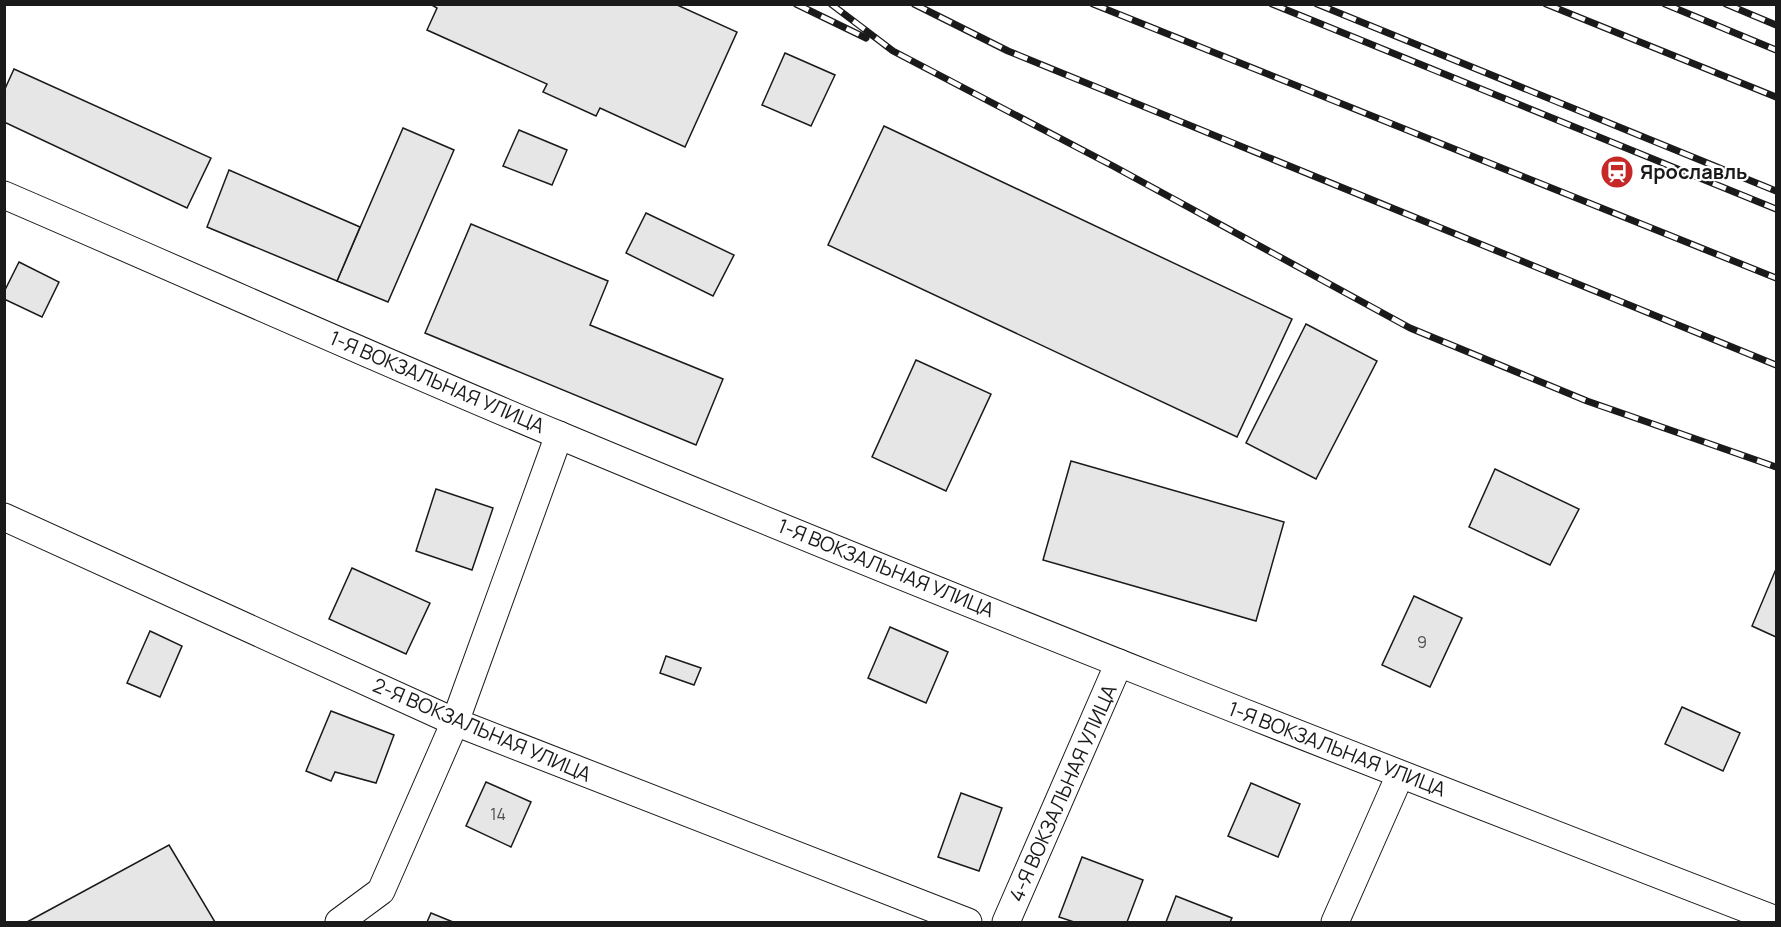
<svg xmlns="http://www.w3.org/2000/svg" width="1781" height="927" font-family="Manrope,sans-serif">
<rect width="100%" height="100%" fill="#fff"/>
<!-- building -->
<g fill="#e6e6e6" stroke="#1a1a1a" stroke-width="1.5">
<path d="M 430,4 L 675,4 L 737,32 L 685,147 L 600,108 L 596,116 L 543,92 L 547,84 L 427,30 L 437,8 Z"/>
<path d="M 785,53 L 835,75 L 811,126 L 762,105 Z"/>
<path d="M 14,69 L 211,158 L 187,208 L 4,122 L 4,91 Z"/>
<path d="M 884,126 L 1292,319 L 1237,437 L 828,245 Z"/>
<path d="M 403,128 L 454,150 L 388,302 L 337,281 Z"/>
<path d="M 519,130 L 567,150 L 552,185 L 503,166 Z"/>
<path d="M 229,170 L 360,227 L 337,281 L 207,227 Z"/>
<path d="M 646,213 L 734,255 L 713,296 L 626,253 Z"/>
<path d="M 471,224 L 608,281 L 590,325 L 723,379 L 696,445 L 425,333 Z"/>
<path d="M 19,262 L 59,282 L 42,317 L 4,299 L 4,292 Z"/>
<path d="M 1306,324 L 1377,361 L 1316,479 L 1246,443 Z"/>
<path d="M 916,360 L 991,394 L 946,491 L 872,457 Z"/>
<path d="M 1071,461 L 1284,522 L 1256,621 L 1043,560 Z"/>
<path d="M 1495,469 L 1579,509 L 1550,565 L 1469,527 Z"/>
<path d="M 436,489 L 493,508 L 472,570 L 416,551 Z"/>
<path d="M 352,568 L 430,603 L 406,654 L 329,619 Z"/>
<path d="M 1776,569 L 1776,637 L 1752,626 Z"/>
<path d="M 1414,596 L 1462,618 L 1430,687 L 1382,665 Z"/>
<path d="M 890,627 L 948,652 L 926,703 L 868,678 Z"/>
<path d="M 150,631 L 182,646 L 160,697 L 127,683 Z"/>
<path d="M 666,656 L 701,668 L 694,685 L 660,673 Z"/>
<path d="M 1682,707 L 1740,733 L 1723,771 L 1665,744 Z"/>
<path d="M 331,711 L 394,735 L 376,783 L 335,772 L 331,781 L 306,771 Z"/>
<path d="M 486,782 L 531,802 L 511,847 L 466,826 Z"/>
<path d="M 1251,783 L 1300,804 L 1278,857 L 1228,836 Z"/>
<path d="M 961,793 L 1002,808 L 979,871 L 938,857 Z"/>
<path d="M 169,845 L 215,922 L 27,922 Z"/>
<path d="M 1082,857 L 1143,880 L 1127,922 L 1074,922 L 1059,917 Z"/>
<path d="M 1176,896 L 1232,918 L 1230,922 L 1166,922 Z"/>
<path d="M 431,913 L 453,922 L 427,922 Z"/>
</g>
<g fill="none" stroke-linecap="round" stroke-linejoin="round">
<defs>
<g id="minor">
<path d="M 4,195 C 190,275 374,358 561,436 C 963,604 1370,763 1776,920"/>
<path d="M 4,517 L 455,722 L 968,922"/>
<path d="M 339,922 L 381,891 L 455,722 L 559,435"/>
<path d="M 1006,922 L 1119,663"/>
<path d="M 1335,922 L 1400,775"/>
</g>
</defs>
<!-- minor casing -->
<use href="#minor" stroke="#1a1a1a" stroke-width="29"/>
<!-- minor -->
<use href="#minor" stroke="#fff" stroke-width="27"/>
<defs>
<g id="rail">
<path d="M 796,4 L 866,38"/>
<path d="M 831,4 L 893,51 L 1113,166 L 1410,328 L 1587,401 L 1776,467"/>
<path d="M 914,4 L 1008,51 L 1776,365"/>
<path d="M 1093,4 L 1776,278"/>
<path d="M 1272,4 L 1776,209"/>
<path d="M 1317,4 L 1776,191"/>
<path d="M 1546,4 L 1776,97"/>
<path d="M 1665,4 L 1776,50"/>
<path d="M 1726,4 L 1776,25"/>
</g>
</defs>
<!-- rail casing -->
<use href="#rail" stroke="#1a1a1a" stroke-width="7"/>
<!-- rail -->
<use href="#rail" stroke="#fff" stroke-width="4.5" stroke-dasharray="14" stroke-linecap="butt"/>
</g>
<!-- icons -->
<defs>
<symbol id="station-disc" viewBox="-11 -11 22 22"><circle r="9.5" fill="#c62828" stroke="#fff"/><path d="M-3-6H3Q5-6 5-4V2Q5 4 3 4L4.5 6H3L1.5 4h-3L-3 6H-4.5L-3 4Q-5 4-5 2V-4Q-5-6-3-6ZM-3.5-4v3h7v-3ZM-3.5 1v1.5H-2V1ZM2 1v1.5H3.5V1Z" fill="#fff"/></symbol>
</defs>
<g fill-rule="evenodd">
<use href="#station-disc" x="1598" y="153" width="38" height="38"/>
</g>
<g text-anchor="middle" stroke-width="4.5" stroke-linejoin="round" paint-order="stroke">
<!-- number labels -->
<g font-size="16" fill="#4d4d4d">
<text x="1422" y="648">9</text>
<text x="498" y="820">14</text>
</g>
<!-- poi labels -->
<g font-size="20" font-weight="bold" fill="#1a1a1a" stroke="#fff" text-anchor="start">
<text x="1640" y="179">Ярославль</text>
</g>
<!-- street labels -->
<g font-size="20" fill="#1a1a1a" stroke="#fff">
<text transform="translate(437 382) rotate(23)" y="7">1-Я ВОКЗАЛЬНАЯ УЛИЦА</text>
<text transform="translate(886 568) rotate(22)" y="7">1-Я ВОКЗАЛЬНАЯ УЛИЦА</text>
<text transform="translate(482 730) rotate(23)" y="7">2-Я ВОКЗАЛЬНАЯ УЛИЦА</text>
<text transform="translate(1337 749) rotate(21)" y="7">1-Я ВОКЗАЛЬНАЯ УЛИЦА</text>
<text transform="translate(1063 793) rotate(-66)" y="7">4-Я ВОКЗАЛЬНАЯ УЛИЦА</text>
</g>
</g>
<!-- border -->
<rect width="1781" height="927" fill="none" stroke="#1a1a1a" stroke-width="12"/>
</svg>
